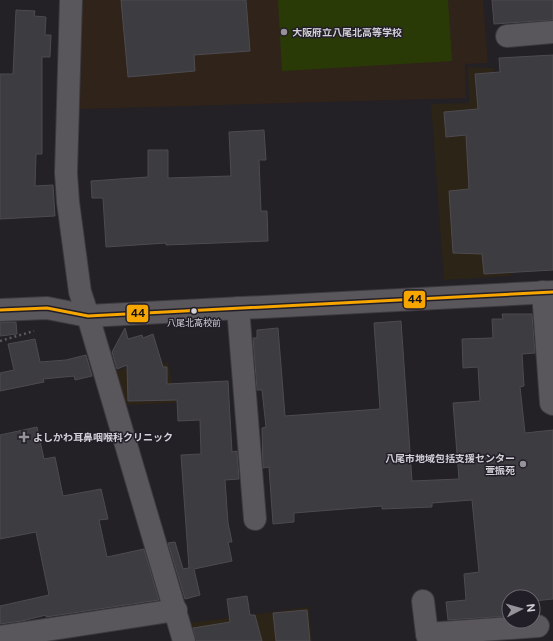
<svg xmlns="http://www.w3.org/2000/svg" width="553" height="641" font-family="'Public Sans','Noto Sans JP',sans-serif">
<rect width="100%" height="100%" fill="#232026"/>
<!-- industrial -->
<g fill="#2d2418">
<path d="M 468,67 L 494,68 L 511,276 L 444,280 L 431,104 L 469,103 Z"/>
<path d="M 168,363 L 176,403 L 126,405 L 117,371 L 135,365 Z"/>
<path d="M 309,607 L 312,641 L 195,641 L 190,623 Z"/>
</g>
<!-- education -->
<path fill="#30231a" d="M 82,0 L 483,0 L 488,63 L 465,64 L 466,98 L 80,109 Z"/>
<!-- green -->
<path fill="#2a3a07" d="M 278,0 L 448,0 L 452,61 L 282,71 Z"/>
<!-- building -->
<g fill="#3d3c41" stroke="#4d4b50">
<path d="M 121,0 L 246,0 L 250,51 L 194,55 L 195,71 L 128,77 Z"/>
<path d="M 492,0 L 553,0 L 553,20 L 494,24 Z"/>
<path d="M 16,10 L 35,11 L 34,16 L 46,17 L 45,35 L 51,35 L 50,57 L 42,57 L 42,154 L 36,154 L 35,186 L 53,185 L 55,216 L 0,219 L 0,74 L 13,74 Z"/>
<path d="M 553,55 L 553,270 L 484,274 L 482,254 L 453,253 L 449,191 L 469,189 L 466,135 L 446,137 L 444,112 L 478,109 L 475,74 L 500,72 L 499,58 Z"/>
<path d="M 264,130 L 266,160 L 259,160 L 261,211 L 267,211 L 268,241 L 166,245 L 166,243 L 106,247 L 103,198 L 92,198 L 91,181 L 148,177 L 148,150 L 168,150 L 168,178 L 231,176 L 229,132 Z"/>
<path d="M 502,314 L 532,314 L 535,353 L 522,354 L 524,386 L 520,387 L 525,433 L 553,430 L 553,599 L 533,601 L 533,597 L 509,597 L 509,616 L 448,620 L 446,602 L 466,600 L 464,574 L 479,572 L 472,500 L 432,503 L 432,507 L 382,509 L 382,506 L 294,513 L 294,522 L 273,524 L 269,467 L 263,468 L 262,428 L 266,427 L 262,390 L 257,390 L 253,338 L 257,338 L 257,330 L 278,328 L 285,416 L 380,409 L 374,323 L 401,321 L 412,481 L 459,479 L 453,403 L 480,401 L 478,367 L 463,368 L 462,339 L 493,338 L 492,319 L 503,319 Z"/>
<path d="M 0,322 L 16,322 L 17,334 L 0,336 Z"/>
<path d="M 125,328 L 128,339 L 142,335 L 143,338 L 153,334 L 163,367 L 167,367 L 167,384 L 228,381 L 232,452 L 237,451 L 239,479 L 225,480 L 228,523 L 232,542 L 228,542 L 232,561 L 194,569 L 200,595 L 185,599 L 168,543 L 175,542 L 183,569 L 189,568 L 181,455 L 201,454 L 200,420 L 178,421 L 177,400 L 128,401 L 127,365 L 117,369 L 112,352 Z"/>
<path d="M 35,339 L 40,362 L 66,360 L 86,355 L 92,376 L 75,380 L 74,376 L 43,379 L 44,382 L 0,391 L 0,373 L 14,370 L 8,344 Z"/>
<path d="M 37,427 L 44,459 L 55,457 L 63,496 L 101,489 L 108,519 L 99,520 L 107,557 L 144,549 L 159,600 L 46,617 L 46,615 L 22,621 L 0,624 L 0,606 L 49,595 L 36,532 L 0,539 L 0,435 Z"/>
<path d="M 247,596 L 250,615 L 255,615 L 262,641 L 196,641 L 193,628 L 230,622 L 227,599 Z"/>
<path d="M 307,610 L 310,641 L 276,641 L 273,613 Z"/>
</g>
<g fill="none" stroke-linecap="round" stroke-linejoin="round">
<defs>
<g id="minor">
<path d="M 71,0 L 66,173 L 68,202 L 80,292 L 88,316 L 184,641"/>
<path d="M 507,36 L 553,32"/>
<path d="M 543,292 L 551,403 L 553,404"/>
<path d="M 238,308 L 255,519"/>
<path d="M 0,310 L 47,308 L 88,316 L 553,292"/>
<path d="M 423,601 L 427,634 L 429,641"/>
<path d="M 427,634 L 538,626"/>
<path d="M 0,637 L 176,610"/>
</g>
</defs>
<!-- minor casing -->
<use href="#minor" stroke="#3c3a3f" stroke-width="24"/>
<!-- path -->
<path stroke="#5a595d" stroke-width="2.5" stroke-dasharray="2 3" stroke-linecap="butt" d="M 0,341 L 34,331"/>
<!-- minor -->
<use href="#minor" stroke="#59575c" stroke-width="22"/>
<defs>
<path id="bus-1" d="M 0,310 L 47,308 L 88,316 L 553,292"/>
</defs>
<!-- bus-1 casing -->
<use href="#bus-1" stroke="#221e28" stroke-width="6"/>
<!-- bus-1 -->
<use href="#bus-1" stroke="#f7a600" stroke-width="3"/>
</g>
<!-- markers -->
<g fill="#959299" stroke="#221e28" stroke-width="1.5">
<circle cx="284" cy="32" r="4"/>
<path d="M22 431h4v4h4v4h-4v4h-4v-4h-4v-4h4z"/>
<circle cx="523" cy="464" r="4"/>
</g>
<circle fill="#d3d0d7" stroke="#221e28" stroke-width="1.5" cx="194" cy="311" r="3.5"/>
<g text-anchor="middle" stroke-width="3" stroke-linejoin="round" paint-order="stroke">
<!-- bus labels -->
<g font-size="9" fill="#d3d0d7" stroke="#221e28">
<text x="194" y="326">八尾北高校前</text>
</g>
<!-- poi labels -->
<g font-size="10" font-weight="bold" fill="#d3d0d7" stroke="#221e28" text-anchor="start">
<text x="292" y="36">大阪府立八尾北高等学校</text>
<text x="33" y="441">よしかわ耳鼻咽喉科クリニック</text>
<text x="515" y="462" text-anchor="end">八尾市地域包括支援センター<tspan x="515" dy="12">萱振苑</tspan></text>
</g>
</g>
<g stroke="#221e28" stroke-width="1.5">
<rect x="403" y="290" width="23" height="19" rx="4" fill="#f7a600"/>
<rect x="126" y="304" width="23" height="19" rx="4" fill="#f7a600"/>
</g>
<g font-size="11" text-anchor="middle" font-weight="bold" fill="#111">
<text x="415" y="303">44</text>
<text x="138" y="317">44</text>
</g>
<!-- north arrow -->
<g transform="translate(521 609) rotate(84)"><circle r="19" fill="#221e28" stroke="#69656e"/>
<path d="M0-3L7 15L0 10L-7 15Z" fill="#959299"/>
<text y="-6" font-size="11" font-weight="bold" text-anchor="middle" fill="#d3d0d7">N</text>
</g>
</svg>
